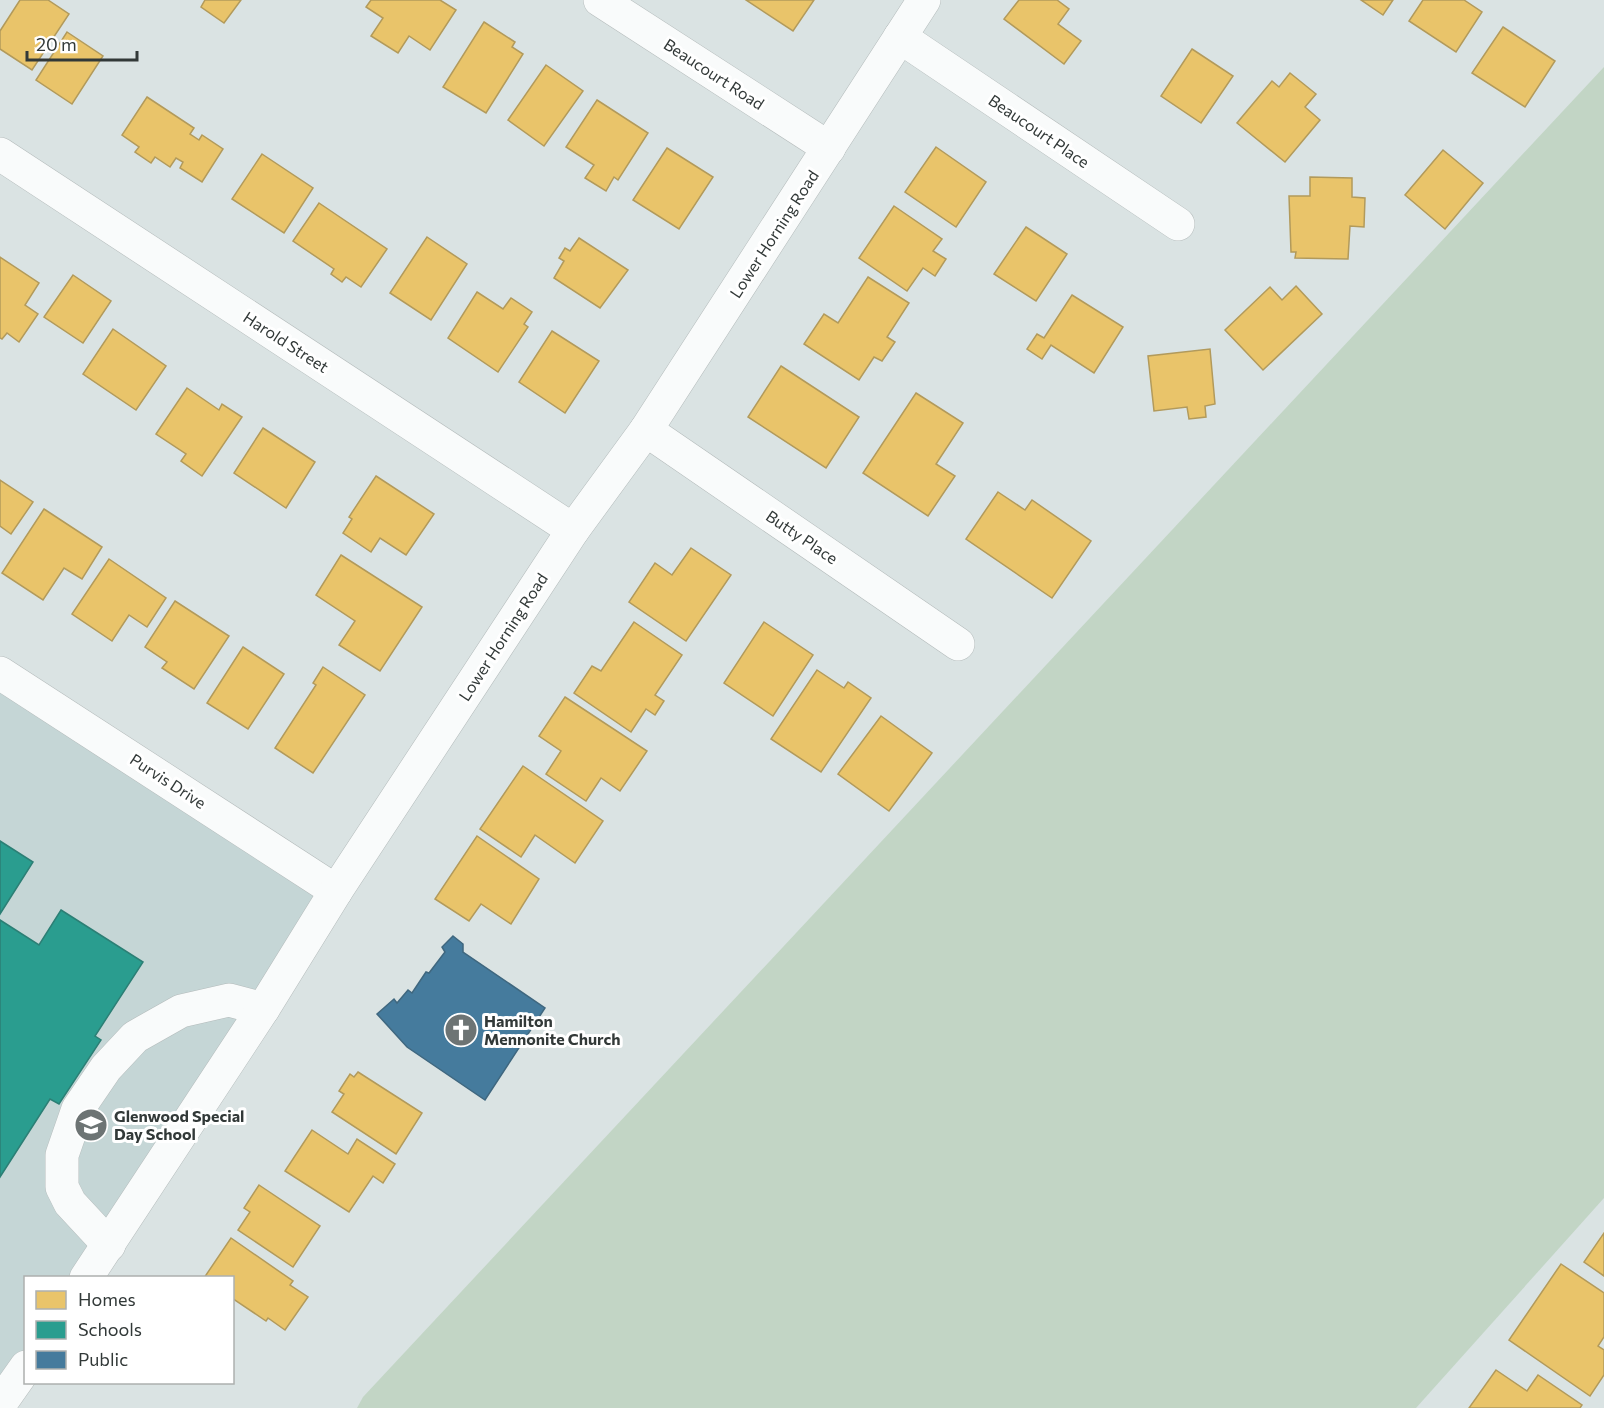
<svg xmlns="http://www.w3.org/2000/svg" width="1604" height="1408" font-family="Commissioner,sans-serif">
<rect width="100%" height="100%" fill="#dae3e3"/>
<!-- built -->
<path fill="#c5d6d6" d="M 0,677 L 332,893 L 82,1277 L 26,1278 L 25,1360 L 0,1397 Z"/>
<!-- green -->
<path fill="#c2d5c5" d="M 1604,67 L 1604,1198 L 1416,1408 L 357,1408 L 363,1397 Z"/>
<!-- homes -->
<g fill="#e9c46a" stroke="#b29a5b" stroke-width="1.5">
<path d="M 20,0 L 48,0 L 69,14 L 32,70 L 0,49 L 0,31 Z"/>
<path d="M 205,0 L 241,0 L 224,23 L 201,7 Z"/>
<path d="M 371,0 L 440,0 L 456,10 L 430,50 L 409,36 L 398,53 L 371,36 L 383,18 L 366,7 Z"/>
<path d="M 746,0 L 814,0 L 793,31 Z"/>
<path d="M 1019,0 L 1057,0 L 1069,9 L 1058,24 L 1081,41 L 1064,64 L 1004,19 Z"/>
<path d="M 1361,0 L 1393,0 L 1383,15 Z"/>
<path d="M 1423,0 L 1464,0 L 1482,12 L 1456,52 L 1409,21 Z"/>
<path d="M 484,22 L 515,42 L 512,47 L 523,54 L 486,113 L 443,87 Z"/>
<path d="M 1503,27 L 1555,61 L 1525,107 L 1472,73 Z"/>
<path d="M 67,32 L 103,56 L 72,104 L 36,80 Z"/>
<path d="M 1192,49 L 1233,76 L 1201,123 L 1161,96 Z"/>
<path d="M 546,65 L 583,91 L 544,146 L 508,120 Z"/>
<path d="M 1290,73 L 1316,94 L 1305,107 L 1320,120 L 1285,162 L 1237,123 L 1272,81 L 1279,87 Z"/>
<path d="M 147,97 L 194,128 L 190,134 L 199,140 L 202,135 L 223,149 L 202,182 L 180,168 L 183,162 L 176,158 L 170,167 L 155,157 L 151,163 L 135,152 L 139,147 L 122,135 Z"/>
<path d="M 597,100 L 648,133 L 618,180 L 614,177 L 606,191 L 585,178 L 594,165 L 566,147 Z"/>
<path d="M 936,147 L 986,182 L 956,227 L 905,192 Z"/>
<path d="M 667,148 L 713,177 L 679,229 L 633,200 Z"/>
<path d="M 1443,150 L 1483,183 L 1445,229 L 1405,195 Z"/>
<path d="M 262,154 L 313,188 L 284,233 L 232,199 Z"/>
<path d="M 1310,177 L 1352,178 L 1352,197 L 1365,198 L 1364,227 L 1350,226 L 1348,259 L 1295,258 L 1296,252 L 1291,252 L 1289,196 L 1310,196 Z"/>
<path d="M 319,203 L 387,249 L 361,287 L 346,277 L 342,282 L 331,274 L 334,269 L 293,241 Z"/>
<path d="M 894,206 L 942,239 L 933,251 L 946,259 L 935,276 L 923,268 L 907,291 L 859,258 Z"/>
<path d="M 1026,227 L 1067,254 L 1036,301 L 994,274 Z"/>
<path d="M 427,237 L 467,264 L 431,320 L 390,293 Z"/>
<path d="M 579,238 L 628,270 L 600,308 L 554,278 L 564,261 L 559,258 L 565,248 L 570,251 Z"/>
<path d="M 0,257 L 39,283 L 25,305 L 38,314 L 19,342 L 7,333 L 2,339 L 0,338 Z"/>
<path d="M 73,275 L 111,301 L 83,343 L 44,317 Z"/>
<path d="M 868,277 L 909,303 L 887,337 L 895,342 L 882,361 L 874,357 L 859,380 L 804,344 L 824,314 L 838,323 Z"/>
<path d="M 1296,286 L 1322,314 L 1263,370 L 1225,330 L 1270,287 L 1282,300 Z"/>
<path d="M 477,292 L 503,309 L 511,298 L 532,312 L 524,324 L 528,327 L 498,372 L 448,338 Z"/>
<path d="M 1072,295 L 1123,327 L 1094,373 L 1051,345 L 1042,359 L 1027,349 L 1037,334 L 1044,338 Z"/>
<path d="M 113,329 L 166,366 L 136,410 L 83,374 Z"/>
<path d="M 552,331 L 599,361 L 565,413 L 519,382 Z"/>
<path d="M 1210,349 L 1215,404 L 1205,406 L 1206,417 L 1189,419 L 1187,407 L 1154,411 L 1148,356 Z"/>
<path d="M 781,366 L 859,417 L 826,468 L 748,417 Z"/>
<path d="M 187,388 L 219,410 L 222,404 L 242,417 L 202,476 L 181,461 L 186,454 L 156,434 Z"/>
<path d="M 916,393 L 963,423 L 936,464 L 955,476 L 928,516 L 863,473 Z"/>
<path d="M 263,428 L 315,462 L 286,508 L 234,473 Z"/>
<path d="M 376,476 L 434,514 L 406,555 L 380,538 L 371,552 L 343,533 L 352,519 L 349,517 Z"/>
<path d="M 0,480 L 33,502 L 11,534 L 0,526 Z"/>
<path d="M 998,492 L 1025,510 L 1032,500 L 1091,541 L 1052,598 L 966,539 Z"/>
<path d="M 44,509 L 102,547 L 82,579 L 64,568 L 43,600 L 2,573 Z"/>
<path d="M 691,548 L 731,575 L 686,641 L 629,602 L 655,563 L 672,575 Z"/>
<path d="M 341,555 L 422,607 L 380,671 L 339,645 L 355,621 L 316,595 Z"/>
<path d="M 109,559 L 166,598 L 147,627 L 129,615 L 112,641 L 72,614 Z"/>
<path d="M 175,601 L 229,636 L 194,689 L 162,668 L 167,662 L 145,647 Z"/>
<path d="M 634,622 L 682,655 L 655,695 L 664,701 L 655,715 L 646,709 L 631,732 L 574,693 L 592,666 L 601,671 Z"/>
<path d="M 764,622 L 813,655 L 773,716 L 724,683 Z"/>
<path d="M 243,647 L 284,674 L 248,729 L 207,703 Z"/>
<path d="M 323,667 L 365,695 L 313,773 L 275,748 L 316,685 L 313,683 Z"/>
<path d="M 817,670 L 844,688 L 848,682 L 871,698 L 821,772 L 771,739 Z"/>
<path d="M 565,697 L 647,751 L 620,791 L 601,778 L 586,801 L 546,774 L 561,751 L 539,736 Z"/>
<path d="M 881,716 L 932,753 L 889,811 L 838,774 Z"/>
<path d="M 523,766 L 603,821 L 575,863 L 535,835 L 521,857 L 480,829 Z"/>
<path d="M 477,836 L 539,879 L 511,924 L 481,904 L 469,921 L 435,899 Z"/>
<path d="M 358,1072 L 422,1113 L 396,1154 L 332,1112 L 344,1094 L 339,1091 L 350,1074 L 354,1077 Z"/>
<path d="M 312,1130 L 348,1154 L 357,1139 L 395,1164 L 383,1183 L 373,1176 L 349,1212 L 285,1171 Z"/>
<path d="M 259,1185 L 320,1226 L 293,1267 L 238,1230 L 250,1212 L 244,1208 Z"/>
<path d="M 1604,1233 L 1604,1276 L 1584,1262 Z"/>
<path d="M 231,1238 L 293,1281 L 290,1285 L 308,1297 L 285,1330 L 268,1318 L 266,1321 L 232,1298 L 232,1278 L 204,1278 Z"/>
<path d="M 1561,1264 L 1604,1293 L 1604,1337 L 1598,1346 L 1604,1350 L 1604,1375 L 1590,1396 L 1509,1340 Z"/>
<path d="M 1496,1370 L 1527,1391 L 1538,1375 L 1582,1405 L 1580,1408 L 1469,1408 Z"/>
</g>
<!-- schools -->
<g fill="#2a9d8f" stroke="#2c7f75" stroke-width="1.5">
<path d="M 0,841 L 33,862 L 0,914 Z"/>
<path d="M 61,910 L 143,962 L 95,1036 L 101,1040 L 59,1104 L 50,1099 L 0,1177 L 0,920 L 39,945 Z"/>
</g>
<!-- public -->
<path fill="#457b9d" stroke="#3f677f" stroke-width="1.5" d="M 453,936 L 463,944 L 463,952 L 545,1008 L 485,1100 L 407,1047 L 377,1014 L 394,999 L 397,1003 L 408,990 L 412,993 L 426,972 L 429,973 L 445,952 L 442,947 Z"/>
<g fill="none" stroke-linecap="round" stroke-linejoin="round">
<defs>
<g id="minor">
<path d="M 600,0 L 829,148"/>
<path d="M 900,37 L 1178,224"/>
<path d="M 0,154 L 573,530"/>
<path d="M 646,430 L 958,644"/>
<path d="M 0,673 L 336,891"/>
<path d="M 109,1245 L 70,1203 L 62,1187 L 62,1155 L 78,1109 L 106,1068 L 135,1037 L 181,1011 L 229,1000 L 263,1009"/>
<path d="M 86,1278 L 263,1009 L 336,891 L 573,530 L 646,430 L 924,0"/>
<path d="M 0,1404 L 26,1367"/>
</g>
</defs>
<!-- minor casing -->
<use href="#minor" stroke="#b4bbbb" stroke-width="34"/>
<!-- minor -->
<use href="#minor" stroke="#f9fbfb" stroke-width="33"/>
</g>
<!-- icons -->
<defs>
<symbol id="church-disc" viewBox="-11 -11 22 22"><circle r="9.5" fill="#6d7474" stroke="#fff"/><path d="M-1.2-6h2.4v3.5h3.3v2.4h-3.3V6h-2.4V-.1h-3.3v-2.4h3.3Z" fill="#fff"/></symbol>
<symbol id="school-disc" viewBox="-11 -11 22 22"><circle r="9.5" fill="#6d7474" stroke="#fff"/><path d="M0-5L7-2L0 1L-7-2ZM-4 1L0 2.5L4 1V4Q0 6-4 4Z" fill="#fff"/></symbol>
</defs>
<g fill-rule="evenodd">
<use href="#church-disc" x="442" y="1011" width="38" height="38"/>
<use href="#school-disc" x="72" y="1106" width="38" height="38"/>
</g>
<g text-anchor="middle" stroke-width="6" stroke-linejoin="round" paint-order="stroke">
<!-- street labels -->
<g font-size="16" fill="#323938" stroke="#fff">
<text transform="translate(714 74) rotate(33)" y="6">Beaucourt Road</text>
<text transform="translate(1039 131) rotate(34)" y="6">Beaucourt Place</text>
<text transform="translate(774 234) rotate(-57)" y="6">Lower Horning Road</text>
<text transform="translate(286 342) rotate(33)" y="6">Harold Street</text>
<text transform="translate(802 537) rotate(34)" y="6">Butty Place</text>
<text transform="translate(503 637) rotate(-57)" y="6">Lower Horning Road</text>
<text transform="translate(168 781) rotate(33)" y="6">Purvis Drive</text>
</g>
<!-- poi labels -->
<g font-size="16" font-weight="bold" fill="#323938" stroke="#fff" text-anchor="start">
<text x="484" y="1027">Hamilton<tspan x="484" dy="18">Mennonite Church</tspan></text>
<text x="114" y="1122">Glenwood Special<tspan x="114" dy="18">Day School</tspan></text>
</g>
</g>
<!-- legend -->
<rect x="24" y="1276" width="210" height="108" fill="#ffffff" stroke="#adb0af" stroke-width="1.5"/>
<rect x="36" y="1291" width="30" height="18" fill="#e9c46a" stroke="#adb0af" stroke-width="1.5"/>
<text x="78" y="1306" font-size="18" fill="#323938">Homes</text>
<rect x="36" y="1321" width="30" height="18" fill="#2a9d8f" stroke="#adb0af" stroke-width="1.5"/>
<text x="78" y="1336" font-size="18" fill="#323938">Schools</text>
<rect x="36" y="1351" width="30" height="18" fill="#457b9d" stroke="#adb0af" stroke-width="1.5"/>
<text x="78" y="1366" font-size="18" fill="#323938">Public</text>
<!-- scale -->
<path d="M27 51v9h110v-9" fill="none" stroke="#323938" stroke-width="3"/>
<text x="36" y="51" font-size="18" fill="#323938" stroke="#ffffff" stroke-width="4.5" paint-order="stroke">20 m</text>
</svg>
